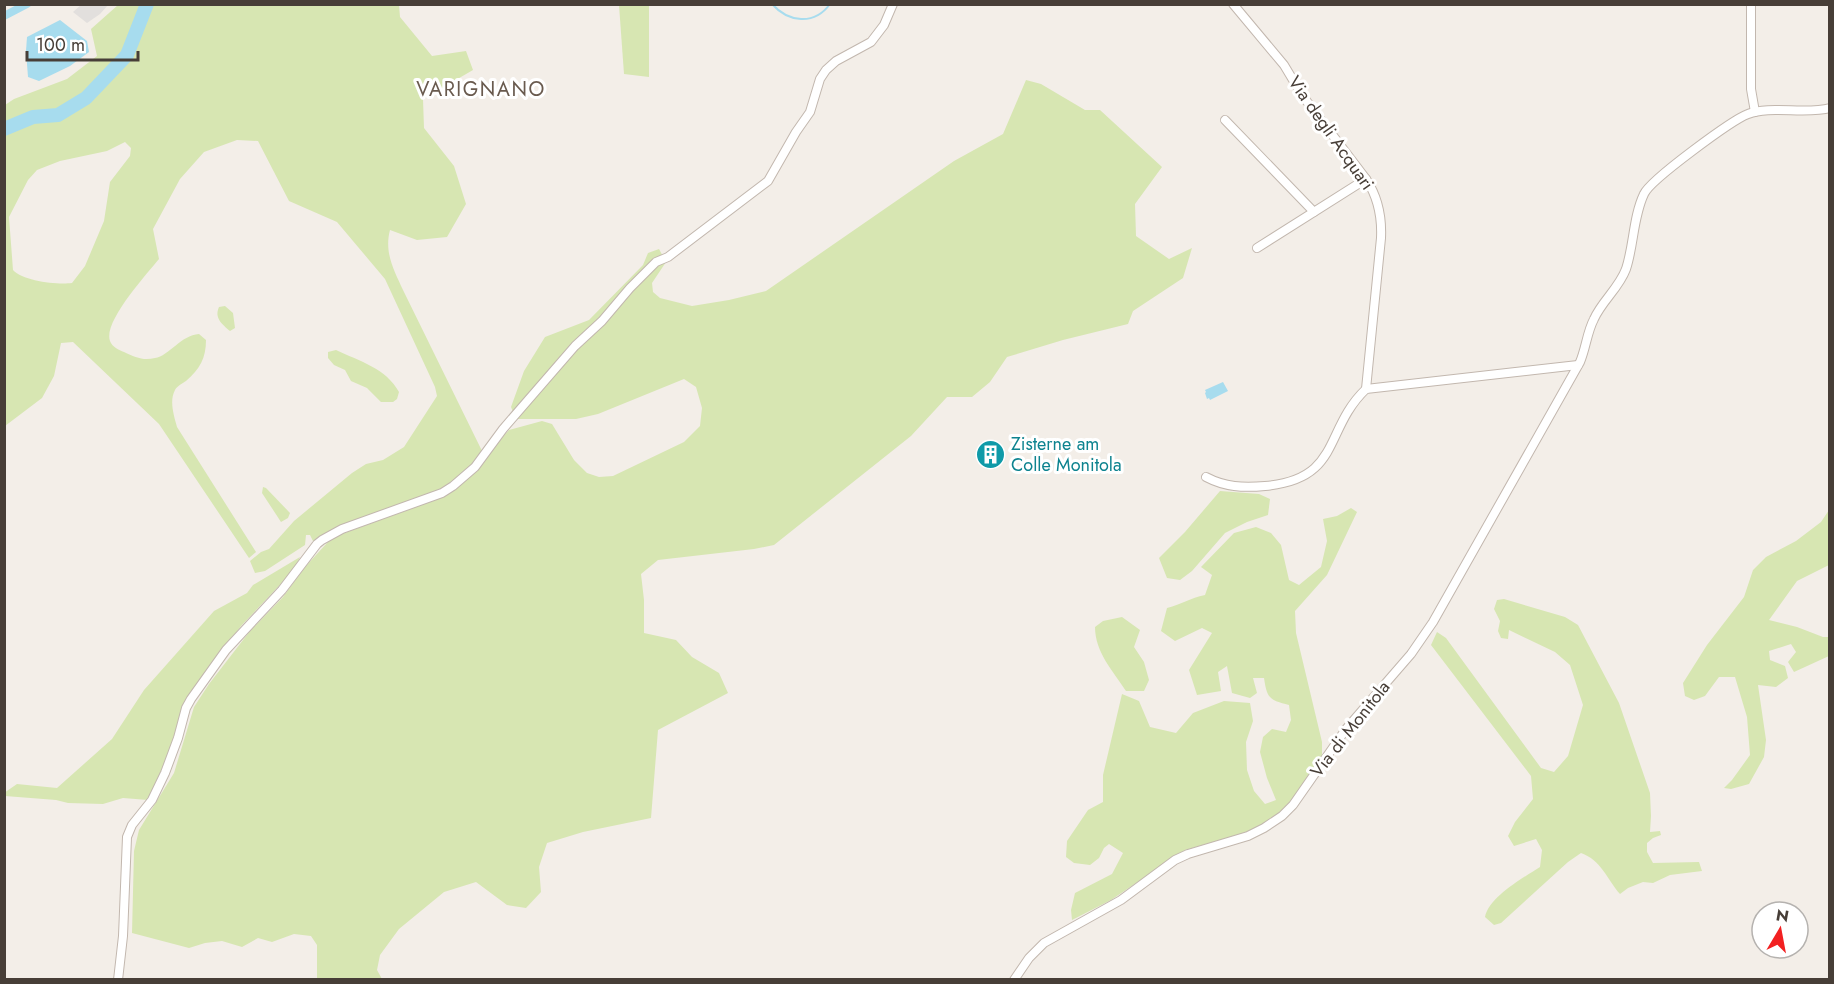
<svg xmlns="http://www.w3.org/2000/svg" width="1834" height="984" font-family="Jost,sans-serif">
<rect width="100%" height="100%" fill="#f3eee8"/>
<!-- green -->
<g fill="#d7e6b2" fill-rule="evenodd">
<path d="M 118,5 L 399,5 L 400,17 L 432,56 L 466,51 L 473,70 L 423,99 L 424,128 L 454,166 L 466,204 L 447,237 L 417,240 L 390,230 C 384,253 394,270 403,290 L 483,453 L 473,465 L 444,489 L 318,540 L 313,541 L 310,535 L 306,535 L 305,545 L 265,571 L 255,573 L 250,561 L 261,552 L 269,549 L 294,521 L 352,473 L 366,464 L 383,460 L 404,447 L 437,396 L 435,387 L 385,279 L 337,222 L 289,201 L 258,141 L 237,140 L 204,152 L 180,179 L 153,229 L 159,259 C 146,275 103,322 110,341 C 112,347 119,350 124,352 C 135,357 143,361 155,358 C 169,356 181,335 199,334 L 206,340 C 206,358 200,369 186,381 C 183,383 177,386 175,390 C 169,401 174,416 177,427 L 256,552 L 249,558 L 159,424 L 73,342 L 61,343 L 54,376 L 42,398 L 5,426 L 5,105 L 14,99 L 67,79 L 97,56 L 91,29 ZM 125,142 L 131,148 L 130,156 L 110,182 L 104,221 L 85,266 L 72,283 C 57,285 23,281 13,270 L 9,217 L 28,180 L 37,170 L 60,161 L 107,151 Z"/>
<path d="M 619,5 L 649,5 L 649,77 L 624,74 Z"/>
<path d="M 1026,80 L 1041,84 L 1085,110 L 1100,110 L 1162,167 L 1135,204 L 1136,236 L 1169,259 L 1192,248 L 1183,278 L 1133,311 L 1128,324 L 1063,340 L 1007,357 L 990,382 L 972,397 L 947,397 L 911,436 L 774,545 L 754,549 L 658,560 L 641,574 L 644,600 L 644,633 L 676,640 L 692,657 L 719,673 L 728,693 L 658,730 L 651,818 L 583,832 L 547,843 L 539,867 L 541,892 L 526,908 L 507,905 L 476,882 L 444,892 L 399,929 L 380,955 L 377,970 L 382,979 L 317,979 L 317,945 L 311,936 L 294,934 L 272,942 L 258,938 L 242,947 L 222,941 L 205,943 L 189,948 L 132,933 L 134,851 L 139,830 L 174,773 L 194,707 L 209,684 L 250,631 L 283,597 L 305,567 L 327,543 L 336,536 L 430,502 L 457,488 L 509,430 L 542,421 L 552,424 L 574,460 L 587,473 L 599,477 L 613,476 L 684,442 L 700,426 L 702,408 L 696,387 L 684,379 L 598,414 L 576,419 L 516,419 L 511,407 L 524,371 L 545,337 L 589,320 L 643,265 L 648,253 L 659,249 L 666,262 L 652,283 L 653,292 L 660,298 L 692,306 L 729,300 L 766,291 L 954,161 L 1003,134 Z"/>
<path d="M 225,306 L 233,313 L 235,328 L 230,331 C 222,324 214,318 219,307 Z"/>
<path d="M 336,350 C 359,361 386,368 399,392 L 397,399 L 393,402 L 381,402 L 367,388 L 351,381 L 345,370 L 334,365 L 328,358 L 328,352 Z"/>
<path d="M 263,487 L 266,488 L 290,513 L 288,518 L 281,522 L 262,493 Z"/>
<path d="M 1220,491 L 1259,494 L 1270,499 L 1268,515 L 1247,522 L 1225,533 L 1192,571 L 1180,580 L 1167,578 L 1159,558 L 1185,532 Z"/>
<path d="M 1351,508 L 1357,512 L 1327,575 L 1295,611 L 1296,633 L 1322,742 L 1322,759 L 1290,804 L 1276,818 L 1246,833 L 1185,850 L 1111,900 L 1072,920 L 1071,910 L 1075,893 L 1112,874 L 1123,853 L 1109,844 L 1104,848 L 1099,858 L 1090,865 L 1074,863 L 1066,857 L 1067,841 L 1088,810 L 1103,802 L 1103,775 L 1122,694 L 1139,701 L 1150,727 L 1176,733 L 1193,713 L 1224,701 L 1250,703 L 1253,721 L 1246,742 L 1247,770 L 1254,791 L 1265,804 L 1276,800 L 1267,778 L 1260,752 L 1263,737 L 1272,729 L 1286,732 L 1291,720 L 1289,705 C 1269,700 1267,698 1264,678 L 1253,678 L 1257,693 L 1250,698 L 1232,693 L 1227,666 L 1218,672 L 1221,691 L 1197,695 L 1189,670 L 1212,633 L 1202,628 L 1175,641 L 1161,631 L 1167,608 C 1182,604 1190,598 1205,595 L 1212,575 L 1201,567 L 1234,533 L 1256,527 L 1271,533 L 1281,545 L 1289,580 L 1299,585 L 1321,567 L 1327,541 L 1323,519 L 1337,516 Z"/>
<path d="M 1829,510 L 1829,565 L 1797,581 L 1769,620 L 1797,627 L 1823,637 L 1829,637 L 1829,656 L 1794,672 L 1788,662 L 1796,652 L 1791,644 L 1769,651 L 1770,660 L 1785,666 L 1788,678 L 1776,687 L 1758,685 L 1766,740 L 1764,757 L 1749,784 L 1731,789 L 1724,788 L 1732,780 L 1750,755 L 1747,717 L 1735,677 L 1719,677 L 1705,696 L 1694,700 L 1685,696 L 1683,683 L 1707,645 L 1744,597 L 1753,570 L 1766,557 L 1796,541 L 1821,522 Z"/>
<path d="M 300,557 L 295,569 L 241,626 L 188,696 L 171,749 L 148,800 L 123,798 L 103,804 L 68,803 L 56,800 L 5,796 L 4,793 L 17,784 L 57,788 L 112,739 L 144,690 L 214,611 L 247,593 L 253,585 Z"/>
<path d="M 1504,599 L 1565,617 L 1578,625 L 1619,703 L 1650,793 L 1651,816 L 1650,832 L 1660,831 L 1661,835 L 1653,838 L 1647,843 L 1647,852 L 1653,863 L 1699,862 L 1702,871 L 1670,875 L 1653,883 L 1643,882 L 1628,888 L 1620,894 C 1607,879 1601,860 1581,853 L 1568,862 L 1501,923 L 1494,925 L 1485,917 C 1489,897 1523,878 1540,867 L 1542,850 L 1536,839 L 1514,846 L 1508,836 L 1515,822 L 1533,799 L 1531,776 L 1431,645 L 1437,632 L 1446,638 L 1541,768 L 1554,772 L 1568,756 L 1583,705 L 1570,665 L 1555,652 L 1509,630 L 1508,639 L 1501,638 L 1498,631 L 1500,621 L 1494,609 L 1497,600 Z"/>
<path d="M 1122,617 L 1140,630 L 1134,647 L 1144,662 L 1149,680 L 1144,691 L 1126,691 C 1113,671 1095,652 1095,627 L 1103,621 Z"/>
</g>
<!-- parking -->
<path fill="#e2dfdd" d="M 82,4 L 108,4 L 108,5 L 100,14 L 87,23 L 73,12 Z"/>
<!-- water -->
<g fill="#a7dcee">
<path d="M 60,20 L 87,41 L 89,52 L 70,66 L 39,81 L 28,77 L 26,51 L 27,37 Z"/>
<path d="M 1223,382 L 1228,391 L 1210,400 L 1209,398 L 1207,399 L 1205,393 L 1206,392 L 1205,390 Z"/>
</g>
<g fill="none" stroke-linecap="round" stroke-linejoin="round">
<!-- stream -->
<path stroke="#a7dcee" stroke-width="2" d="M 772,4 C 788,22 814,26 830,4"/>
<!-- canal -->
<path stroke="#a7dcee" stroke-width="8" d="M 4,16 L 27,4"/>
<!-- river -->
<path stroke="#a7dcee" stroke-width="14" d="M 4,129 L 33,117 L 58,115 L 86,98 L 127,55 L 147,4"/>
<defs>
<g id="minor">
<path d="M 1233,4 L 1284,65 L 1302,95 L 1366,179 C 1378,197 1382,217 1381,238 L 1366,389"/>
<path d="M 1751,4 L 1751,89 L 1755,112"/>
<path d="M 1225,120 L 1314,212"/>
<path d="M 1257,248 L 1366,179"/>
<path d="M 1206,477 C 1225,487 1243,488 1265,486 C 1342,479 1323,430 1366,389 L 1578,365"/>
<path d="M 118,980 L 123,936 L 127,837 L 132,825 L 152,800 L 165,773 L 178,738 L 186,708 L 191,699 L 226,650 L 282,590 L 317,544 L 322,540 L 342,529 L 442,493 L 453,486 L 475,467 L 503,429 L 575,346 L 602,321 L 630,288 L 656,262 L 668,257 L 768,181 L 796,132 L 810,112 L 820,79 L 826,70 L 836,61 L 871,42 L 884,25 L 893,4"/>
<path d="M 1014,980 L 1029,958 L 1044,943 L 1121,900 L 1175,860 L 1188,854 L 1248,836 L 1264,828 L 1282,816 L 1293,805 L 1346,729 L 1411,654 L 1433,622 L 1580,362 C 1586,348 1587,332 1594,319 C 1602,301 1619,288 1626,269 C 1634,245 1633,217 1644,194 C 1650,180 1732,120 1748,114 C 1770,105 1806,115 1830,108"/>
</g>
</defs>
<!-- minor casing -->
<use href="#minor" stroke="#c2b7ae" stroke-width="10"/>
<!-- minor -->
<use href="#minor" stroke="#fff" stroke-width="8"/>
</g>
<!-- icons -->
<defs>
<symbol id="building-disc" viewBox="-11 -11 22 22"><circle r="9.5" fill="#0f9aa8" stroke="#fff"/><path d="M-4-6H4V6H1V3H-1V6H-4ZM-2.5-4.3h1.7v1.8h-1.7ZM.8-4.3h1.7v1.8H.8ZM-2.5-1h1.7V.8h-1.7ZM.8-1h1.7V.8H.8Z" fill="#fff"/></symbol>
</defs>
<g fill-rule="evenodd">
<use href="#building-disc" x="974" y="438" width="33" height="33"/>
</g>
<g text-anchor="middle" stroke-width="6" stroke-linejoin="round" paint-order="stroke">
<!-- street labels -->
<g font-size="18" fill="#473e37" stroke="#fff">
<text transform="translate(1331 133) rotate(55)" y="6">Via degli Acquari</text>
<text transform="translate(1350 729) rotate(-52)" y="6">Via di Monitola</text>
</g>
<!-- culture labels -->
<g font-size="18" fill="#0d838f" stroke="#fff" text-anchor="start">
<text x="1011" y="450">Zisterne am<tspan x="1011" dy="21">Colle Monitola</tspan></text>
</g>
<!-- neighbourhood labels -->
<g font-size="20" letter-spacing="1.5" fill="#695a4e" stroke="#fff">
<text x="481" y="96">VARIGNANO</text>
</g>
</g>
<!-- border -->
<rect width="1834" height="984" fill="none" stroke="#473e37" stroke-width="12"/>
<!-- north arrow -->
<g transform="translate(1780 930) rotate(10)"><circle r="28" fill="#ffffff" stroke="#b5b2af" stroke-width="1.5"/>
<path d="M0-4.5L10 22L0 15L-10 22Z" fill="#f22021"/>
<text y="-9" font-size="16" font-weight="bold" text-anchor="middle" fill="#473e37">N</text>
</g>
<!-- scale -->
<path d="M27 51v9h111v-9" fill="none" stroke="#473e37" stroke-width="3"/>
<text x="36" y="51" font-size="18" fill="#473e37" stroke="#ffffff" stroke-width="4.5" paint-order="stroke">100 m</text>
</svg>
